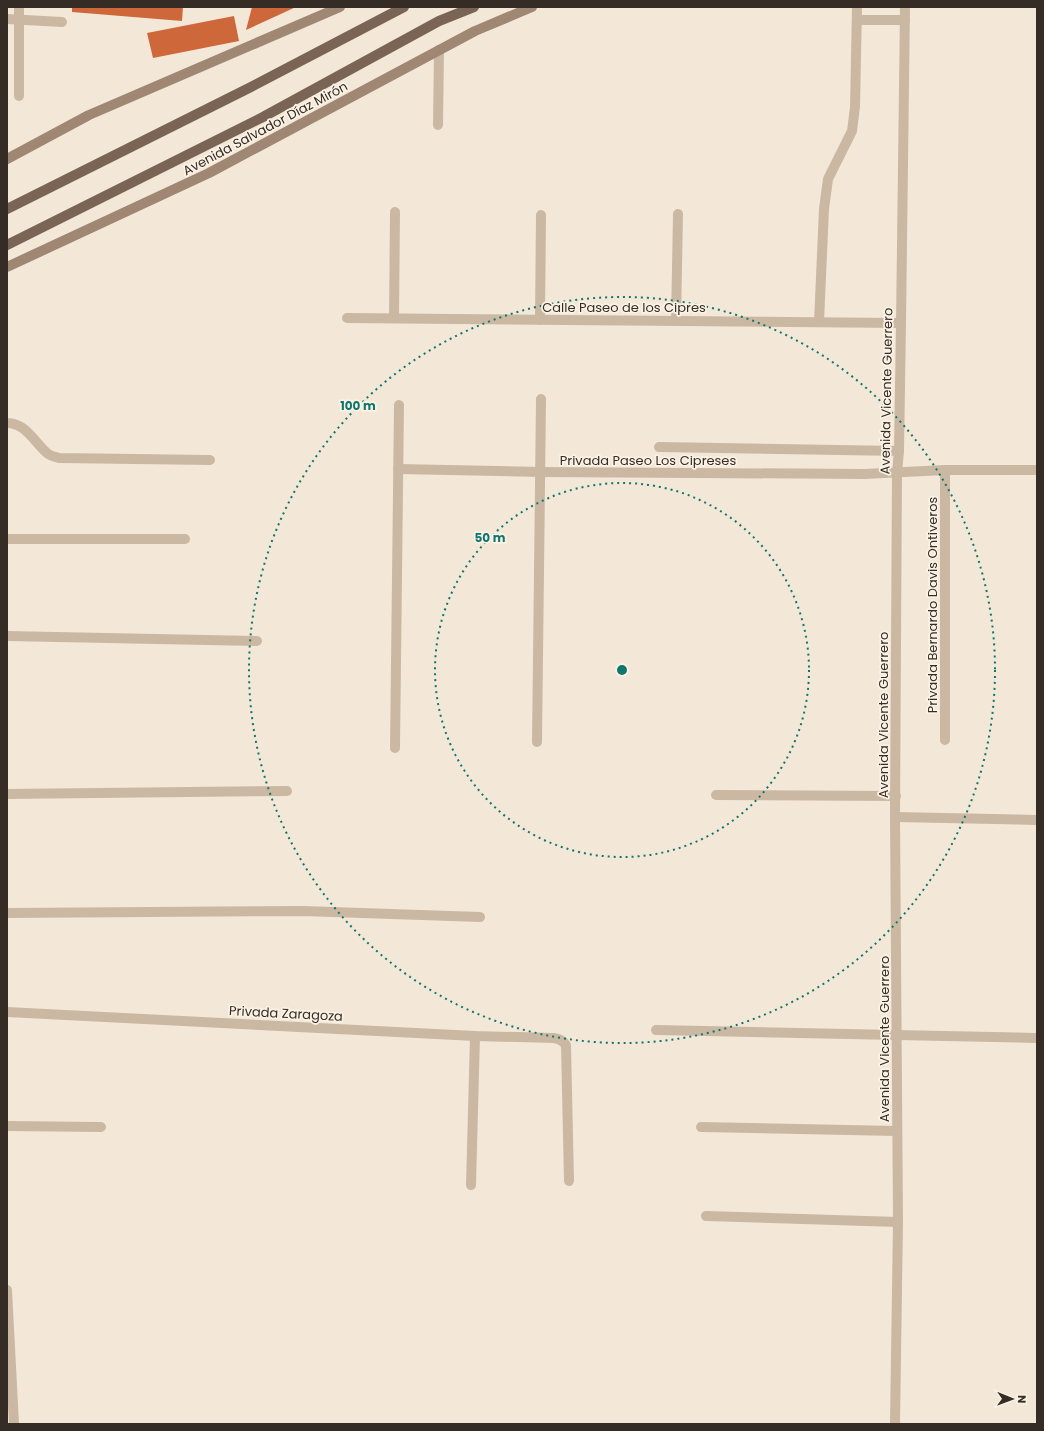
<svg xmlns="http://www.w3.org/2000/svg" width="1044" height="1431" font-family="Poppins,sans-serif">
<rect width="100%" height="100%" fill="#f3e8d8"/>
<!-- building -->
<g fill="#ce683a">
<path d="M 72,7 L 183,7 L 182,21 L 72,12 Z"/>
<path d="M 252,7 L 296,7 L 246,30 Z"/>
<path d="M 234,16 L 239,41 L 153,58 L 147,33 Z"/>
</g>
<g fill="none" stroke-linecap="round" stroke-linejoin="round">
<!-- lane -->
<g stroke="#cbb8a3" stroke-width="10">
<path d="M 7,19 L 62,22"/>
<path d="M 19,96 L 19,7"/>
<path d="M 438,125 L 439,50"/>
<path d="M 7,423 C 26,423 34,442 47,453 C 50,456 55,457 59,458 L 210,460"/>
<path d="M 7,539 L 185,539"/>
</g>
<!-- street -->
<g stroke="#cbb8a3" stroke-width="10">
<path d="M 858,20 L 905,20"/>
<path d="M 347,318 L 901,323"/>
<path d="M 394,318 L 395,212"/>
<path d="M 540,320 L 541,215"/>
<path d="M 676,321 L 678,214"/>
<path d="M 819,322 L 824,209 L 828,179 L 852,131 L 855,107 L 857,7"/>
<path d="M 659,447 L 899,451"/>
<path d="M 398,469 L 541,472 L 864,474 L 945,470 L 1037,470"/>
<path d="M 945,470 L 945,740"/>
<path d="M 7,636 L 257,641"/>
<path d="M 537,742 L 541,399"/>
<path d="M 395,748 L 399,405"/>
<path d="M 7,794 L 287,791"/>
<path d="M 716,795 L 896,796"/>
<path d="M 895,817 L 1037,820"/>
<path d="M 7,913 L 303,911 L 480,917"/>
<path d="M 7,1012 L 475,1036 L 554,1038 C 559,1039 563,1040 566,1045 L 569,1181"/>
<path d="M 656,1030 L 1037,1038"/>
<path d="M 7,1126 L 101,1127"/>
<path d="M 701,1127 L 897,1131"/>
<path d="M 471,1185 L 475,1036"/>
<path d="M 706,1216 L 898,1222"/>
<path d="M 7,1290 L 14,1424"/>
<path d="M 895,1424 L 898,1222 L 895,817 L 897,473 L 899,451 L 901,323 L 905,7"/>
</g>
<!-- secondary -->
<g stroke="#9f8774" stroke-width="10">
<path d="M 7,159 L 89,115 L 340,7"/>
<path d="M 7,267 L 209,173 L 475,31 L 532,7"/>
</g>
<!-- primary -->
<g stroke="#796455" stroke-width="10">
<path d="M 7,209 L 251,87 L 404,7"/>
<path d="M 7,245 L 263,117 L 439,21 L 474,7"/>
</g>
</g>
<!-- distance rings -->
<g fill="none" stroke="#0f766e" stroke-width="2" stroke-dasharray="2 4">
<circle cx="622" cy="670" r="187"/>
<circle cx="622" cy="670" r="373"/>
</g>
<g text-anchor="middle" stroke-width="3.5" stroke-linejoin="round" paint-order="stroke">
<!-- street labels -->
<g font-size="13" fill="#362c26" stroke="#faf2e4">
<text transform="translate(265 128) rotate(-28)" y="5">Avenida Salvador Díaz Mirón</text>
<text x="624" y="312">Calle Paseo de los Cipres</text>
<text transform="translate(886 391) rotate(-89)" y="5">Avenida Vicente Guerrero</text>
<text x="648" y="465">Privada Paseo Los Cipreses</text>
<text transform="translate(932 605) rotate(-90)" y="5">Privada Bernardo Davis Ontiveros</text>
<text transform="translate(883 715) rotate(-90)" y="5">Avenida Vicente Guerrero</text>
<text transform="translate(286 1013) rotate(3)" y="5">Privada Zaragoza</text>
<text transform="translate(884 1039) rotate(-90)" y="5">Avenida Vicente Guerrero</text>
</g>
</g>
<circle cx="622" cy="670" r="6" fill="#0f766e" stroke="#faf2e4" stroke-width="2"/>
<g font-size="12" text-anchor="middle" font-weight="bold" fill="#0f766e" stroke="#faf2e4" stroke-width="3.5" stroke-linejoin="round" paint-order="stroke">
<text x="358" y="410">100 m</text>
<text x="490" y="542">50 m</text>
</g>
<!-- border -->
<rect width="1044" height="1431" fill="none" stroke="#362c26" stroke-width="16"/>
<!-- north arrow -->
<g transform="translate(1012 1399) rotate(91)" stroke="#faf2e4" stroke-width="3" paint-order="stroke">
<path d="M0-3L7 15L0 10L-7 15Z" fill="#362c26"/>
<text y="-6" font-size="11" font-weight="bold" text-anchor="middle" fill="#362c26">N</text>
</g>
</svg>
